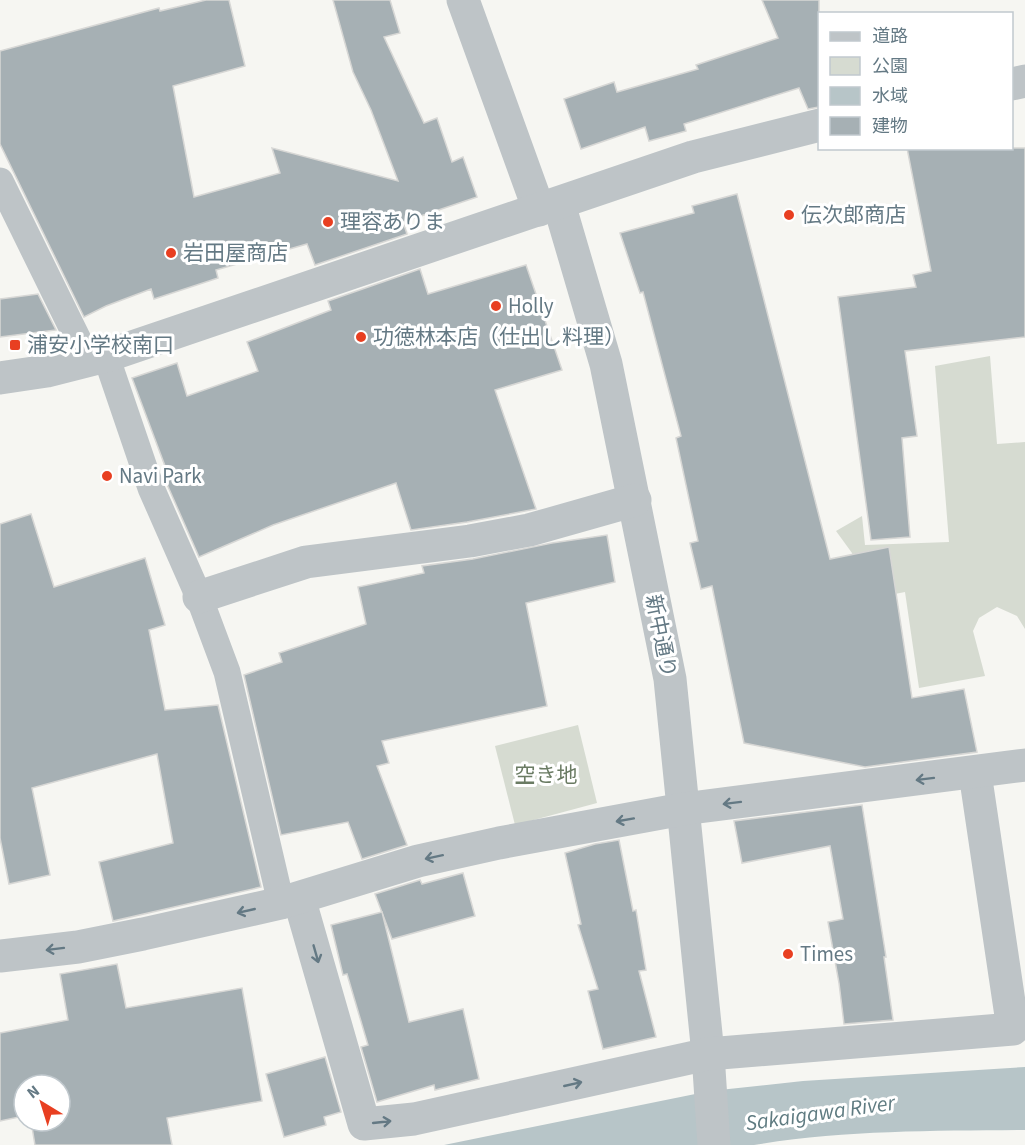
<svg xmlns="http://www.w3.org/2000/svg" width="1025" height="1145" font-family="'Source Sans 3','Noto Sans JP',sans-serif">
<rect width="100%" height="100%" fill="#f6f6f2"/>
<!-- green -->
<g fill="#d6dbd1">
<path d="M 990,356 L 997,444 L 1025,442 L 1025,629 L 1017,616 L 997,607 L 979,618 L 973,631 L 985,676 L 919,688 L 905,592 L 864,600 L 852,553 L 836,531 L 862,516 L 865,545 L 949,542 L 935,366 Z"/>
<path d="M 578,725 L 597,803 L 515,825 L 495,746 Z"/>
</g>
<!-- water -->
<path fill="#b7c5c8" d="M 1025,1067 L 1025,1130 C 935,1131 843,1130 754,1145 L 444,1145 L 710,1091 L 803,1081 Z"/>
<!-- building -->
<g fill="#a6b0b4" stroke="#d7d7d5" stroke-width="1.5">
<path d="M 206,0 L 229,0 L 245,66 L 173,86 L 194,197 L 280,173 L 272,148 L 398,181 L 371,110 L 353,72 L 333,0 L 390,0 L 400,33 L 384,37 L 424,123 L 437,118 L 452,162 L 463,157 L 477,197 L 403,222 L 407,234 L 315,265 L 307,244 L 216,270 L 218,278 L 154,299 L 151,289 L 106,306 L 84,317 L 0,144 L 0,51 L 159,8 L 160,11 Z"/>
<path d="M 762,0 L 819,0 L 819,107 L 808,109 L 799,88 L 684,124 L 686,131 L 649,141 L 645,127 L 581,149 L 564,99 L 614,82 L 617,92 L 698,69 L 696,65 L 778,38 Z"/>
<path d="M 907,148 L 1025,148 L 1025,337 L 905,351 L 917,436 L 902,438 L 910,537 L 871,540 L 838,297 L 916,287 L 913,275 L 931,271 Z"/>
<path d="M 737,194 L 830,559 L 889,547 L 912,698 L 964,689 L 977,752 L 865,767 L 744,743 L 712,586 L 701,589 L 690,543 L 698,541 L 676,438 L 681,436 L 643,292 L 640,293 L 620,233 L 694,213 L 692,206 Z"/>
<path d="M 526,265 L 562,370 L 495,390 L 536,509 L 467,522 L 411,530 L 396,483 L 273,525 L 199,557 L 166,482 L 163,475 L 168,474 L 132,378 L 177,363 L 187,396 L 258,371 L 247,342 L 331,310 L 328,301 L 420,269 L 428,294 Z"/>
<path d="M 38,294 L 56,330 L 0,337 L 0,299 Z"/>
<path d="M 31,514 L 54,587 L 145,558 L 165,625 L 149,630 L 165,710 L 218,705 L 261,887 L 113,921 L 99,862 L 173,843 L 157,754 L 32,788 L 50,875 L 9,884 L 0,838 L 0,524 Z"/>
<path d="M 607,535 L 615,582 L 526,603 L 547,706 L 382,741 L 389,763 L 377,766 L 407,845 L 362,859 L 348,822 L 281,835 L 244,675 L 282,662 L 279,653 L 366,624 L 358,587 L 424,573 L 422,566 L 473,559 L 552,543 Z"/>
<path d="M 862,805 L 886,957 L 884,957 L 893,1020 L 844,1024 L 839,983 L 828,922 L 843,919 L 830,846 L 742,863 L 734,821 Z"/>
<path d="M 619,840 L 633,911 L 636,910 L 646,970 L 639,971 L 656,1037 L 603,1049 L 588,991 L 598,989 L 578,925 L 581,924 L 565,853 L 595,844 Z"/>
<path d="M 463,873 L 475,916 L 392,939 L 375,894 L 420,880 L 422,884 Z"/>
<path d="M 382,912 L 409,1022 L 463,1009 L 479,1079 L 435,1090 L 434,1085 L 377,1102 L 361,1047 L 368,1045 L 347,974 L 343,975 L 331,925 Z"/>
<path d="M 117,964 L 126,1008 L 242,988 L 262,1101 L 167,1118 L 172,1145 L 35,1145 L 31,1121 L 60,1121 L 60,1085 L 24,1085 L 24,1116 L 0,1121 L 0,1033 L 68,1020 L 60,974 Z"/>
<path d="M 325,1057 L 341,1112 L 324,1117 L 326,1125 L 284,1137 L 266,1074 Z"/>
</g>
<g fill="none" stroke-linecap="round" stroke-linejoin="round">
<!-- service -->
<g stroke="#bec4c7" stroke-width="27">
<path d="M 0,181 L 88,360"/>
<path d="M 106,356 L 151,488 L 199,597 L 227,672 L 281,903"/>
</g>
<!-- minor -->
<g stroke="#bec4c7" stroke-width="33">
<path d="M 463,0 L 539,210"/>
<path d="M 1012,84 L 1025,81"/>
<path d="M 559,204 L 606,364 L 670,679 L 708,1054 L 714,1145"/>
<path d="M 0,378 L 47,371 L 106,356 L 693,157 L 820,125"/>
<path d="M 199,597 L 306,562 L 470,541 L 529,530 L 635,500"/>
<path d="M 299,898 L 364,1124 L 414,1119 L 708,1054 L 1013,1029 L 975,773"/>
<path d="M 0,956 L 78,947 L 143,934 L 281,903 L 418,861 L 499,843 L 683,809 L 1025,765"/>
</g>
</g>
<!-- one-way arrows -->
<defs><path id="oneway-shaft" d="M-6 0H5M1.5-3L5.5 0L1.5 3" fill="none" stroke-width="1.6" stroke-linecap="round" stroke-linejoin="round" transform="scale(1.5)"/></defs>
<g stroke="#647984">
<use href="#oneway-shaft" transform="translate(925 779) rotate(173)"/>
<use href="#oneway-shaft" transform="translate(732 803) rotate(173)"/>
<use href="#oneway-shaft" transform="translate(625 820) rotate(170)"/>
<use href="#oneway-shaft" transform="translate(434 857) rotate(168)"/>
<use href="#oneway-shaft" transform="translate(246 911) rotate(167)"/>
<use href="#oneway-shaft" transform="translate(55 949) rotate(173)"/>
<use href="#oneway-shaft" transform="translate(316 954) rotate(74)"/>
<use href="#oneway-shaft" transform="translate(573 1084) rotate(-13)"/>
<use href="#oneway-shaft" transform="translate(382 1122) rotate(-6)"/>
</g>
<!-- markers -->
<g fill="#e83f21" stroke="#fff" stroke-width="2">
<circle cx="789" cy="215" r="6"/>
<circle cx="328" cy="222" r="6"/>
<circle cx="171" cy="253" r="6"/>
<circle cx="496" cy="306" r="6"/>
<circle cx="361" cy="337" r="6"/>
<rect x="9" y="339" width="12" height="12" rx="3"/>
<circle cx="107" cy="476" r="6"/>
<circle cx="788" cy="954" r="6"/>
</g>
<g text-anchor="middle" stroke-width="6" stroke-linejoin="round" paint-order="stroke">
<!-- poi labels -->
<g font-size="21" fill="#647984" stroke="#fff" text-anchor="start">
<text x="801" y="222">伝次郎商店</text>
<text x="340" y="229">理容ありま</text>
<text x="183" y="260">岩田屋商店</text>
<text x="508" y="313">Holly</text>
<text x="373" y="344">功徳林本店（仕出し料理）</text>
<text x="27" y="352">浦安小学校南口</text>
<text x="119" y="483">Navi Park</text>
<text x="800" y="961">Times</text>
</g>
<!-- street labels -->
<g font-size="21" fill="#647984" stroke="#fff">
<text transform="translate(661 636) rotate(79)" y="7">新中通り</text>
</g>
<!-- park labels -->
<g font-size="21" fill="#6a7b63" stroke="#fff">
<text x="546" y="782">空き地</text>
</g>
<!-- water labels -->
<g font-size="22" font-style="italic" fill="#5f7b81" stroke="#fff">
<text transform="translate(820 1112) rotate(-8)" y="8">Sakaigawa River</text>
</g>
</g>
<!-- legend -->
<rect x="818" y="12" width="195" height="138" fill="#ffffff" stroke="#c1c9ce" stroke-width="1.5"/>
<rect x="830" y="32" width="30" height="9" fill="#bec4c7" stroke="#c1c9ce" stroke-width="1.5"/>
<text x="872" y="42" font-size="18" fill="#647984">道路</text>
<rect x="830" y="57" width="30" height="18" fill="#d6dbd1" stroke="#c1c9ce" stroke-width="1.5"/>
<text x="872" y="72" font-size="18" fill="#647984">公園</text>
<rect x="830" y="87" width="30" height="18" fill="#b7c5c8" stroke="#c1c9ce" stroke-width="1.5"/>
<text x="872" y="102" font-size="18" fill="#647984">水域</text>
<rect x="830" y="117" width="30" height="18" fill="#a6b0b4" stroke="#c1c9ce" stroke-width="1.5"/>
<text x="872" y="132" font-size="18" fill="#647984">建物</text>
<!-- north arrow -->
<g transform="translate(42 1103) rotate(322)"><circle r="28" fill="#ffffff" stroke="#c1c9ce" stroke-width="1.5"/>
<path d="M0-4.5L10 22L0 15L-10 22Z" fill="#e83f21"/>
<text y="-9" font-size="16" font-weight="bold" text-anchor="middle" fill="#647984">N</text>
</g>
</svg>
